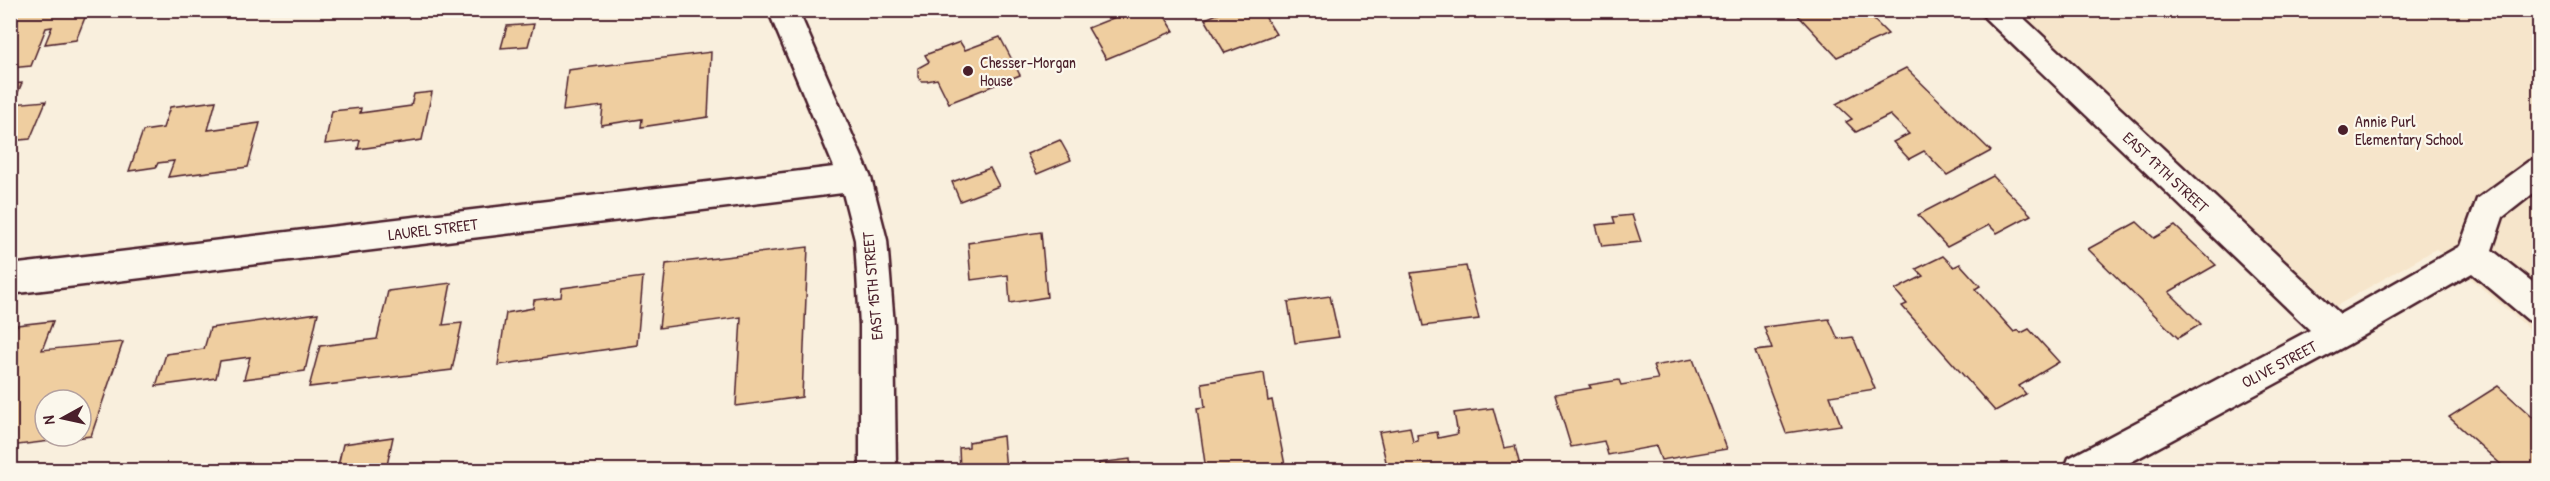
<svg xmlns="http://www.w3.org/2000/svg" width="2550" height="481" font-family="'Patrick Hand',sans-serif">
<rect width="100%" height="100%" fill="#f9efdd"/>
<filter id="ink" filterUnits="userSpaceOnUse"><feTurbulence type="fractalNoise" baseFrequency=".0167" numOctaves="2"/><feDisplacementMap in="SourceGraphic" scale="12" xChannelSelector="R" yChannelSelector="G"/><feConvolveMatrix kernelMatrix="1 2 1 2 8 2 1 2 1" color-interpolation-filters="sRGB"/></filter>
<g filter="url(#ink)">
<!-- built -->
<path fill="#f6e5cb" d="M 2017,11 L 2539,11 L 2539,337 L 2436,249 L 2336,306 Z"/>
<!-- building -->
<g fill="#efcea0" stroke="#4a1f2b" stroke-width="1.5" fill-rule="evenodd">
<path d="M 31,10 L 88,10 L 76,40 L 45,44 L 52,27 L 46,28 L 31,66 L 10,68 L 10,13 Z"/>
<path d="M 1118,10 L 1161,10 L 1174,31 L 1106,59 L 1088,28 L 1121,15 Z"/>
<path d="M 1261,10 L 1276,34 L 1225,53 L 1205,19 L 1227,10 Z"/>
<path d="M 1793,10 L 1864,10 L 1888,34 L 1837,57 Z"/>
<path d="M 534,24 L 528,46 L 501,48 L 507,26 Z"/>
<path d="M 1000,37 L 1020,75 L 949,103 L 937,79 L 927,81 L 921,81 L 918,77 L 918,68 L 929,62 L 925,55 L 960,42 L 965,50 Z"/>
<path d="M 711,52 L 708,117 L 641,127 L 642,119 L 601,125 L 603,106 L 563,111 L 568,70 Z"/>
<path d="M 1906,68 L 1991,151 L 1947,175 L 1924,151 L 1909,159 L 1893,142 L 1909,134 L 1890,115 L 1856,132 L 1846,122 L 1852,119 L 1836,104 Z"/>
<path d="M 22,83 L 13,104 L 46,101 L 30,139 L 10,141 L 10,84 Z"/>
<path d="M 432,92 L 422,140 L 358,149 L 360,140 L 325,144 L 332,111 L 361,108 L 360,113 L 411,106 L 414,94 Z"/>
<path d="M 216,101 L 208,130 L 260,123 L 248,167 L 168,177 L 174,161 L 158,163 L 156,167 L 129,171 L 143,131 L 163,128 L 170,107 Z"/>
<path d="M 1060,140 L 1071,160 L 1037,174 L 1027,154 Z"/>
<path d="M 990,168 L 999,186 L 960,201 L 952,182 Z"/>
<path d="M 1993,176 L 2031,215 L 1997,233 L 1989,225 L 1947,247 L 1918,215 Z"/>
<path d="M 1632,215 L 1641,242 L 1602,246 L 1596,225 L 1615,223 L 1613,217 Z"/>
<path d="M 2137,222 L 2154,238 L 2175,226 L 2216,265 L 2169,292 L 2201,324 L 2178,338 L 2088,249 Z"/>
<path d="M 1041,232 L 1047,297 L 1010,303 L 1008,275 L 971,280 L 968,243 Z"/>
<path d="M 808,247 L 802,397 L 736,406 L 741,317 L 659,328 L 666,264 Z"/>
<path d="M 1943,256 L 1954,267 L 1960,264 L 1980,286 L 1975,289 L 2014,332 L 2018,330 L 2021,333 L 2029,329 L 2059,362 L 2019,386 L 2026,394 L 1995,411 L 1902,306 L 1907,304 L 1895,290 L 1923,276 L 1916,269 Z"/>
<path d="M 1466,266 L 1479,319 L 1423,326 L 1411,273 Z"/>
<path d="M 643,277 L 637,345 L 498,365 L 506,313 L 533,308 L 534,300 L 561,297 L 562,288 Z"/>
<path d="M 451,283 L 443,325 L 462,323 L 452,370 L 309,387 L 320,346 L 377,339 L 388,291 Z"/>
<path d="M 1330,296 L 1339,337 L 1295,343 L 1288,302 Z"/>
<path d="M 318,313 L 305,371 L 244,379 L 250,357 L 220,361 L 216,378 L 156,386 L 166,354 L 204,349 L 210,328 Z"/>
<path d="M 1829,319 L 1838,339 L 1853,337 L 1875,389 L 1830,396 L 1841,425 L 1786,433 L 1755,351 L 1772,349 L 1764,327 Z"/>
<path d="M 53,321 L 42,350 L 123,342 L 91,436 L 10,446 L 10,342 L 17,325 ZM 45,400 L 81,400 L 81,436 L 45,436 Z"/>
<path d="M 1693,359 L 1727,449 L 1661,460 L 1656,446 L 1608,455 L 1604,441 L 1571,447 L 1555,394 L 1591,388 L 1589,385 L 1619,380 L 1621,385 L 1658,379 L 1653,366 Z"/>
<path d="M 1264,373 L 1268,401 L 1272,400 L 1286,470 L 1206,470 L 1197,408 L 1205,407 L 1202,383 Z"/>
<path d="M 2498,386 L 2540,424 L 2540,470 L 2507,470 L 2449,417 Z"/>
<path d="M 1493,408 L 1504,448 L 1515,446 L 1521,470 L 1388,470 L 1379,432 L 1410,427 L 1413,442 L 1418,441 L 1417,435 L 1437,432 L 1438,438 L 1458,434 L 1454,413 Z"/>
<path d="M 1003,436 L 1006,470 L 960,470 L 959,448 L 969,447 L 969,442 Z"/>
<path d="M 393,437 L 386,470 L 337,470 L 343,444 Z"/>
<path d="M 1130,459 L 1131,470 L 1074,470 L 1099,467 L 1099,463 Z"/>
<path d="M 1063,465 L 1064,470 L 1024,470 Z"/>
</g>
<g fill="none" stroke-linecap="round" stroke-linejoin="round">
<defs>
<g id="minor">
<path d="M 768,10 L 798,10 L 871,178 L 887,240 L 894,325 L 896,470 L 860,470 L 860,325 L 855,240 L 843,193 L 10,294 L 10,265 L 834,167 Z"/>
<path d="M 1980,10 L 2015,10 L 2340,314 L 2460,246 L 2477,199 L 2529,161 L 2540,157 L 2540,188 L 2503,217 L 2492,250 L 2540,288 L 2540,324 L 2528,320 L 2472,273 L 2349,344 L 2116,470 L 2064,470 L 2069,458 L 2310,330 L 1985,18 Z"/>
</g>
</defs>
<!-- minor casing -->
<use href="#minor" stroke="#4a1f2b" stroke-width="5"/>
<!-- minor -->
<use href="#minor" fill="#fbf7ec" fill-rule="evenodd"/>
</g>
</g>
<!-- markers -->
<g fill="#4a1f2b" stroke="#fbf7ec" stroke-width="2">
<circle cx="968" cy="71" r="6"/>
<circle cx="2343" cy="130" r="6"/>
</g>
<g text-anchor="middle" stroke-width="4.5" stroke-linejoin="round" paint-order="stroke">
<!-- poi labels -->
<g font-size="16" fill="#4a1f2b" stroke="#fbf7ec" text-anchor="start">
<text x="980" y="68">Chesser-Morgan<tspan x="980" dy="18">House</tspan></text>
<text x="2355" y="127">Annie Purl<tspan x="2355" dy="18">Elementary School</tspan></text>
</g>
<!-- street labels -->
<g font-size="16" fill="#4a1f2b" stroke="#fbf7ec">
<text transform="translate(2166 172) rotate(43)" y="6">EAST 17TH STREET</text>
<text transform="translate(433 229) rotate(-7)" y="6">LAUREL STREET</text>
<text transform="translate(872 286) rotate(-95)" y="6">EAST 15TH STREET</text>
<text transform="translate(2279 364) rotate(-28)" y="6">OLIVE STREET</text>
</g>
</g>
<!-- margin -->
<rect width="2550" height="481" fill="none" stroke="#fbf7ec" stroke-width="36"/>
<rect x="18" y="18" width="2514" height="445" fill="none" stroke="#4a1f2b" stroke-width="2" filter="url(#ink)"/>
<!-- north arrow -->
<g transform="translate(63 418) rotate(262)"><circle r="28" fill="#fbf7ec" stroke="#b4a19f" stroke-width="1.5"/>
<path d="M0-4.5L10 22L0 15L-10 22Z" fill="#4a1f2b"/>
<text y="-9" font-size="16" font-weight="bold" text-anchor="middle" fill="#4a1f2b">N</text>
</g>
</svg>
